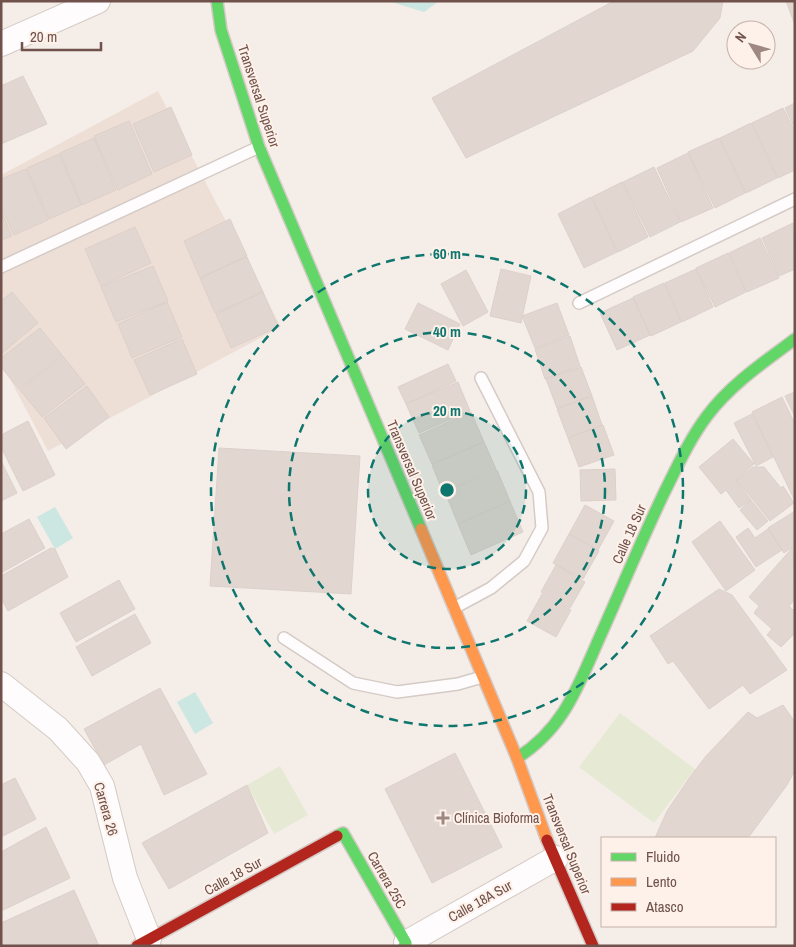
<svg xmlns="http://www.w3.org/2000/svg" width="796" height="947" font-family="'Archivo Narrow',sans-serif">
<rect width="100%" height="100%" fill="#f5eee8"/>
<!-- residential -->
<path fill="#eedfd6" d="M 158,91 L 281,327 L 48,451 L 1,362 L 1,175 Z"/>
<!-- green -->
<g fill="#e6ead4">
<path d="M 620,713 L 695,769 L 654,823 L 579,767 Z"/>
<path d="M 280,766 L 308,815 L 274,834 L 247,785 Z"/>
</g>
<!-- water -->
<g fill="#cce6e2">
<path d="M 388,1 L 439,1 L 424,12 Z"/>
<path d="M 55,507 L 73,538 L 55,549 L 37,517 Z"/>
<path d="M 195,692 L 213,723 L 195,734 L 177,702 Z"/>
</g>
<!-- building -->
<g fill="#e1d6d0" stroke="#ddd0cb">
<path d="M 614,1 L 723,1 L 720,18 L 693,51 L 466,158 L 432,98 Z"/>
<path d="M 786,1 L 795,1 L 795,25 Z"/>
<path d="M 23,76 L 47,124 L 1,144 L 1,86 Z"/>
<path d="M 795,103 L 795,129 L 785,108 Z"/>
<path d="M 171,107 L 192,155 L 154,172 L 133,124 Z"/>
<path d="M 783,108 L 795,132 L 795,170 L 778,178 L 752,123 Z"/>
<path d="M 129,121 L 152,174 L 118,190 L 94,136 Z"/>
<path d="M 751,123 L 777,178 L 746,193 L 720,138 Z"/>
<path d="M 94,138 L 116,190 L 82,205 L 60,153 Z"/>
<path d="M 719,138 L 745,193 L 715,208 L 688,152 Z"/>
<path d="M 688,153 L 713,208 L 681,222 L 657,168 Z"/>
<path d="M 59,154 L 81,205 L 49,219 L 27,168 Z"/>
<path d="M 654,167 L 680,222 L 650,237 L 623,182 Z"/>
<path d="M 26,169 L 48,220 L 14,235 L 1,207 L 1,179 Z"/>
<path d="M 622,182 L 648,237 L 618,252 L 592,197 Z"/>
<path d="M 591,197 L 617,252 L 584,268 L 558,214 Z"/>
<path d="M 1,211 L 12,236 L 1,240 Z"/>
<path d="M 230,219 L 247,256 L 200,278 L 184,241 Z"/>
<path d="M 793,223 L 795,269 L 779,276 L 762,238 Z"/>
<path d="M 135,227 L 151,263 L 101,286 L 85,249 Z"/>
<path d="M 760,238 L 779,278 L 747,292 L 729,253 Z"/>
<path d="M 728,253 L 746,292 L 715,307 L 696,268 Z"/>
<path d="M 247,257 L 263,292 L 215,313 L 200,278 Z"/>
<path d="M 153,266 L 168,301 L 116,322 L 101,287 Z"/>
<path d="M 501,269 L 531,276 L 521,323 L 490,316 Z"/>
<path d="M 696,269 L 713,307 L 682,322 L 665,283 Z"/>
<path d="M 466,270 L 488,312 L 463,326 L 441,284 Z"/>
<path d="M 664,283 L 681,322 L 651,336 L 633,297 Z"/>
<path d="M 12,292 L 38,323 L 1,354 L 1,301 Z"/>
<path d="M 263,292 L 278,327 L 231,348 L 216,314 Z"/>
<path d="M 633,298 L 650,335 L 617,350 L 600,313 Z"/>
<path d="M 167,302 L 182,337 L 132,358 L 118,324 Z"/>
<path d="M 418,303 L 460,324 L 448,350 L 405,329 Z"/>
<path d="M 557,303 L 569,335 L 535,348 L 522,316 Z"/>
<path d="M 40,328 L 62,355 L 19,389 L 1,367 L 1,358 Z"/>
<path d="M 570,336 L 580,366 L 545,379 L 535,349 Z"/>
<path d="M 182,339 L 197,374 L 150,395 L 134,360 Z"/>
<path d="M 63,356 L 85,384 L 42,417 L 20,390 Z"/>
<path d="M 448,364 L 456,381 L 406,404 L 398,387 Z"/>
<path d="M 581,367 L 592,396 L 557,408 L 546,379 Z"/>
<path d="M 458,382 L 470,411 L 419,433 L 406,404 Z"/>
<path d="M 87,386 L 109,417 L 66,449 L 44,418 Z"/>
<path d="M 795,392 L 795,417 L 785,396 Z"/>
<path d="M 592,396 L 602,425 L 568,438 L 557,409 Z"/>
<path d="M 782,397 L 795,424 L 795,501 L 752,412 Z"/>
<path d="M 471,412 L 484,442 L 432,464 L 419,435 Z"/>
<path d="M 752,414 L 773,457 L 756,466 L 734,423 Z"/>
<path d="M 28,421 L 55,475 L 23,491 L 1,447 L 1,435 Z"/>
<path d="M 603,425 L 614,455 L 579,467 L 568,438 Z"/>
<path d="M 733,439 L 754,464 L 736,480 L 751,500 L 739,508 L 726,490 L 721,494 L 699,467 Z"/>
<path d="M 484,442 L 496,469 L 443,492 L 432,465 Z"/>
<path d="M 219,448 L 360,456 L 351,594 L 210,586 Z"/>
<path d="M 1,461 L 17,493 L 1,501 Z"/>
<path d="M 753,467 L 764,467 L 781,488 L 783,486 L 794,503 L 770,521 L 737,480 Z"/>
<path d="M 615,469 L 616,500 L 581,501 L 580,470 Z"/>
<path d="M 497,470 L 510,501 L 458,524 L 445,492 Z"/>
<path d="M 751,500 L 768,521 L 757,530 L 740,510 Z"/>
<path d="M 510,501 L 523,532 L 471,555 L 458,524 Z"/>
<path d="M 585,505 L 614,521 L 598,550 L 569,534 Z"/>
<path d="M 795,511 L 795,545 L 784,553 L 768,528 Z"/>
<path d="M 29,519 L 45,548 L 1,573 L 1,534 Z"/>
<path d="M 720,521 L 755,570 L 726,591 L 692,542 Z"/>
<path d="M 748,528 L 755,538 L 768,529 L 782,550 L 756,567 L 736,537 Z"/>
<path d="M 569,534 L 599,551 L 583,579 L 553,563 Z"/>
<path d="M 793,547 L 795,599 L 789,606 L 793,610 L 795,608 L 795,633 L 781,647 L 767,635 L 772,629 L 754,613 L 759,606 L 749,597 Z"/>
<path d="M 51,548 L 55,549 L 68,577 L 8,611 L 1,598 L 1,576 Z"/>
<path d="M 556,565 L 585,582 L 570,608 L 541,592 Z"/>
<path d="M 119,580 L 135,609 L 76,642 L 60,613 Z"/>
<path d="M 719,589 L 732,595 L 787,670 L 750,694 L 743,685 L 709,709 L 673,661 L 668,664 L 650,636 Z"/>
<path d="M 542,594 L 571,610 L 556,637 L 527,621 Z"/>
<path d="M 135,614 L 151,643 L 92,676 L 76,647 Z"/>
<path d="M 160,688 L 207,774 L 164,795 L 141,744 L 104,765 L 84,729 Z"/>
<path d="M 783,705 L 795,722 L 795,770 L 787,785 L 748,838 L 655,838 L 667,811 L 690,777 L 706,756 L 748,712 L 757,718 Z"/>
<path d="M 455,753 L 502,847 L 432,883 L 385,789 Z"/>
<path d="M 15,778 L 36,819 L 1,837 L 1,785 Z"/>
<path d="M 247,785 L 268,833 L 169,889 L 142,843 Z"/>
<path d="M 46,827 L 70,878 L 1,911 L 1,852 Z"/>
<path d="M 74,890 L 99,946 L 1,946 L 1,923 Z"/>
</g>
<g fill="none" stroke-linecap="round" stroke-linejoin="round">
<defs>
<g id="lane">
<path d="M 1,267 L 259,147"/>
<path d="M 579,303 L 795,199"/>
<path d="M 454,608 L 491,588 L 524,561 L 542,528 L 539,492 L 481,378"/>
<path d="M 284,638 L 353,683 L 397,692 L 458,684 L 482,677"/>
</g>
<g id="street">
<path d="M 1,44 L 98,1"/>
<path d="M 1,684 L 58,729 L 88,762 L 102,786 L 125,878 L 149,939"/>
<path d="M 406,943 L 556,858"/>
</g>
<g id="fast">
<path d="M 217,1 L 221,30 L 259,147 L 421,529"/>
<path d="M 517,758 C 566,727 579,683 602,632 C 623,585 642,539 664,493 C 677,467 689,440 707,416 C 730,385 764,362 795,339"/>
<path d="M 337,836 L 343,833 L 406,943 L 404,946"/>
</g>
<path id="slow" d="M 421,529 L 517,758 L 547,840"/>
<g id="jam">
<path d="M 547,840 L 593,946"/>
<path d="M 137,946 L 337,836"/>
</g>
</defs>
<!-- lane casing -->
<use href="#lane" stroke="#d4cac6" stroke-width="14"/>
<!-- street casing -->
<use href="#street" stroke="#d4cac6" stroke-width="26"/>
<!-- fast casing -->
<use href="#fast" stroke="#d4c9c5" stroke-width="14"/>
<!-- slow casing -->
<use href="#slow" stroke="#d4c9c5" stroke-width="14"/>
<!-- jam casing -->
<use href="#jam" stroke="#d4c9c5" stroke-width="14"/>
<!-- lane -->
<use href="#lane" stroke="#fefcfc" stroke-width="11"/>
<!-- street -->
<use href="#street" stroke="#fefcfc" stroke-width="24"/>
<!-- fast -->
<use href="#fast" stroke="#63d668" stroke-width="11"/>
<!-- slow -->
<use href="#slow" stroke="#ff974d" stroke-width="11"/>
<!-- jam -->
<use href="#jam" stroke="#b3261e" stroke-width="11"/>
</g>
<!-- distance rings -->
<circle cx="447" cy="490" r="79" fill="#0f766e" fill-opacity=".12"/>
<g fill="none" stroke="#0f766e" stroke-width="2.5" stroke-dasharray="9 6">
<circle cx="447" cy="490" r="79"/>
<circle cx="447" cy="490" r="158"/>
<circle cx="447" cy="490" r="236"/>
</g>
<!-- markers -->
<path fill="#9f8882" stroke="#fdf1e9" stroke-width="2" d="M440.5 810.5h5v5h5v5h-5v5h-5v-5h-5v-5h5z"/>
<g text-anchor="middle" stroke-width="4" stroke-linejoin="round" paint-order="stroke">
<!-- street labels -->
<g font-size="14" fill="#70514b" stroke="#fdf1e9">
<text transform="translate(259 96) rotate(72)" y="5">Transversal Superior</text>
<text transform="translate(412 470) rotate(67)" y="5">Transversal Superior</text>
<text transform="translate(629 534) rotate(-66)" y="5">Calle 18 Sur</text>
<text transform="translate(106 809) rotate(74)" y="5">Carrera 26</text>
<text transform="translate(567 844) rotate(68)" y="5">Transversal Superior</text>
<text transform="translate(233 876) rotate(-29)" y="5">Calle 18 Sur</text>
<text transform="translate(387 880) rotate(60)" y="5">Carrera 25C</text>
<text transform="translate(480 901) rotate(-29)" y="5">Calle 18A Sur</text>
</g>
<!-- poi labels -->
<g font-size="14" fill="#70514b" stroke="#fdf1e9" text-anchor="start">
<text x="454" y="823">Clínica Bioforma</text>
</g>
</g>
<circle cx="447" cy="490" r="8" fill="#0f766e" stroke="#fdf1e9" stroke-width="2.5"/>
<g font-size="15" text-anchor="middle" font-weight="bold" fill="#0f766e" stroke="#fdf1e9" stroke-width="4" stroke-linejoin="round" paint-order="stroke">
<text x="447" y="259">60 m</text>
<text x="447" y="337">40 m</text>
<text x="447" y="416">20 m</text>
</g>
<!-- border -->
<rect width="796" height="947" fill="none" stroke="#70514b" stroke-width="5"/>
<!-- legend -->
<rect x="601" y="837" width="175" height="90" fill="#fdf1e9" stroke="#c5b1aa"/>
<rect x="611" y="853" width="25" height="8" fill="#63d668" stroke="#c5b1aa"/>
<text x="646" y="862" font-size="15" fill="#70514b">Fluido</text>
<rect x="611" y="878" width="25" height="8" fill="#ff974d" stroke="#c5b1aa"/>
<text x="646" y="887" font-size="15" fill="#70514b">Lento</text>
<rect x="611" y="903" width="25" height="8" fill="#b3261e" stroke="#c5b1aa"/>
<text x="646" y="912" font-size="15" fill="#70514b">Atasco</text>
<!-- north arrow -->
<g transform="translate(751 45) rotate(307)"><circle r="24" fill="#fdf1e9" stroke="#c5b1aa"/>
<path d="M0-4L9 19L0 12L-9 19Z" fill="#9f8882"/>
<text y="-8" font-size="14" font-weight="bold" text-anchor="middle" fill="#70514b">N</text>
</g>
<!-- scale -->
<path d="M22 42v8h79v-8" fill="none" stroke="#70514b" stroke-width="2.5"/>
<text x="30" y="42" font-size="15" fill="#70514b" stroke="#fdf1e9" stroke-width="4" paint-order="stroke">20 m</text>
</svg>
